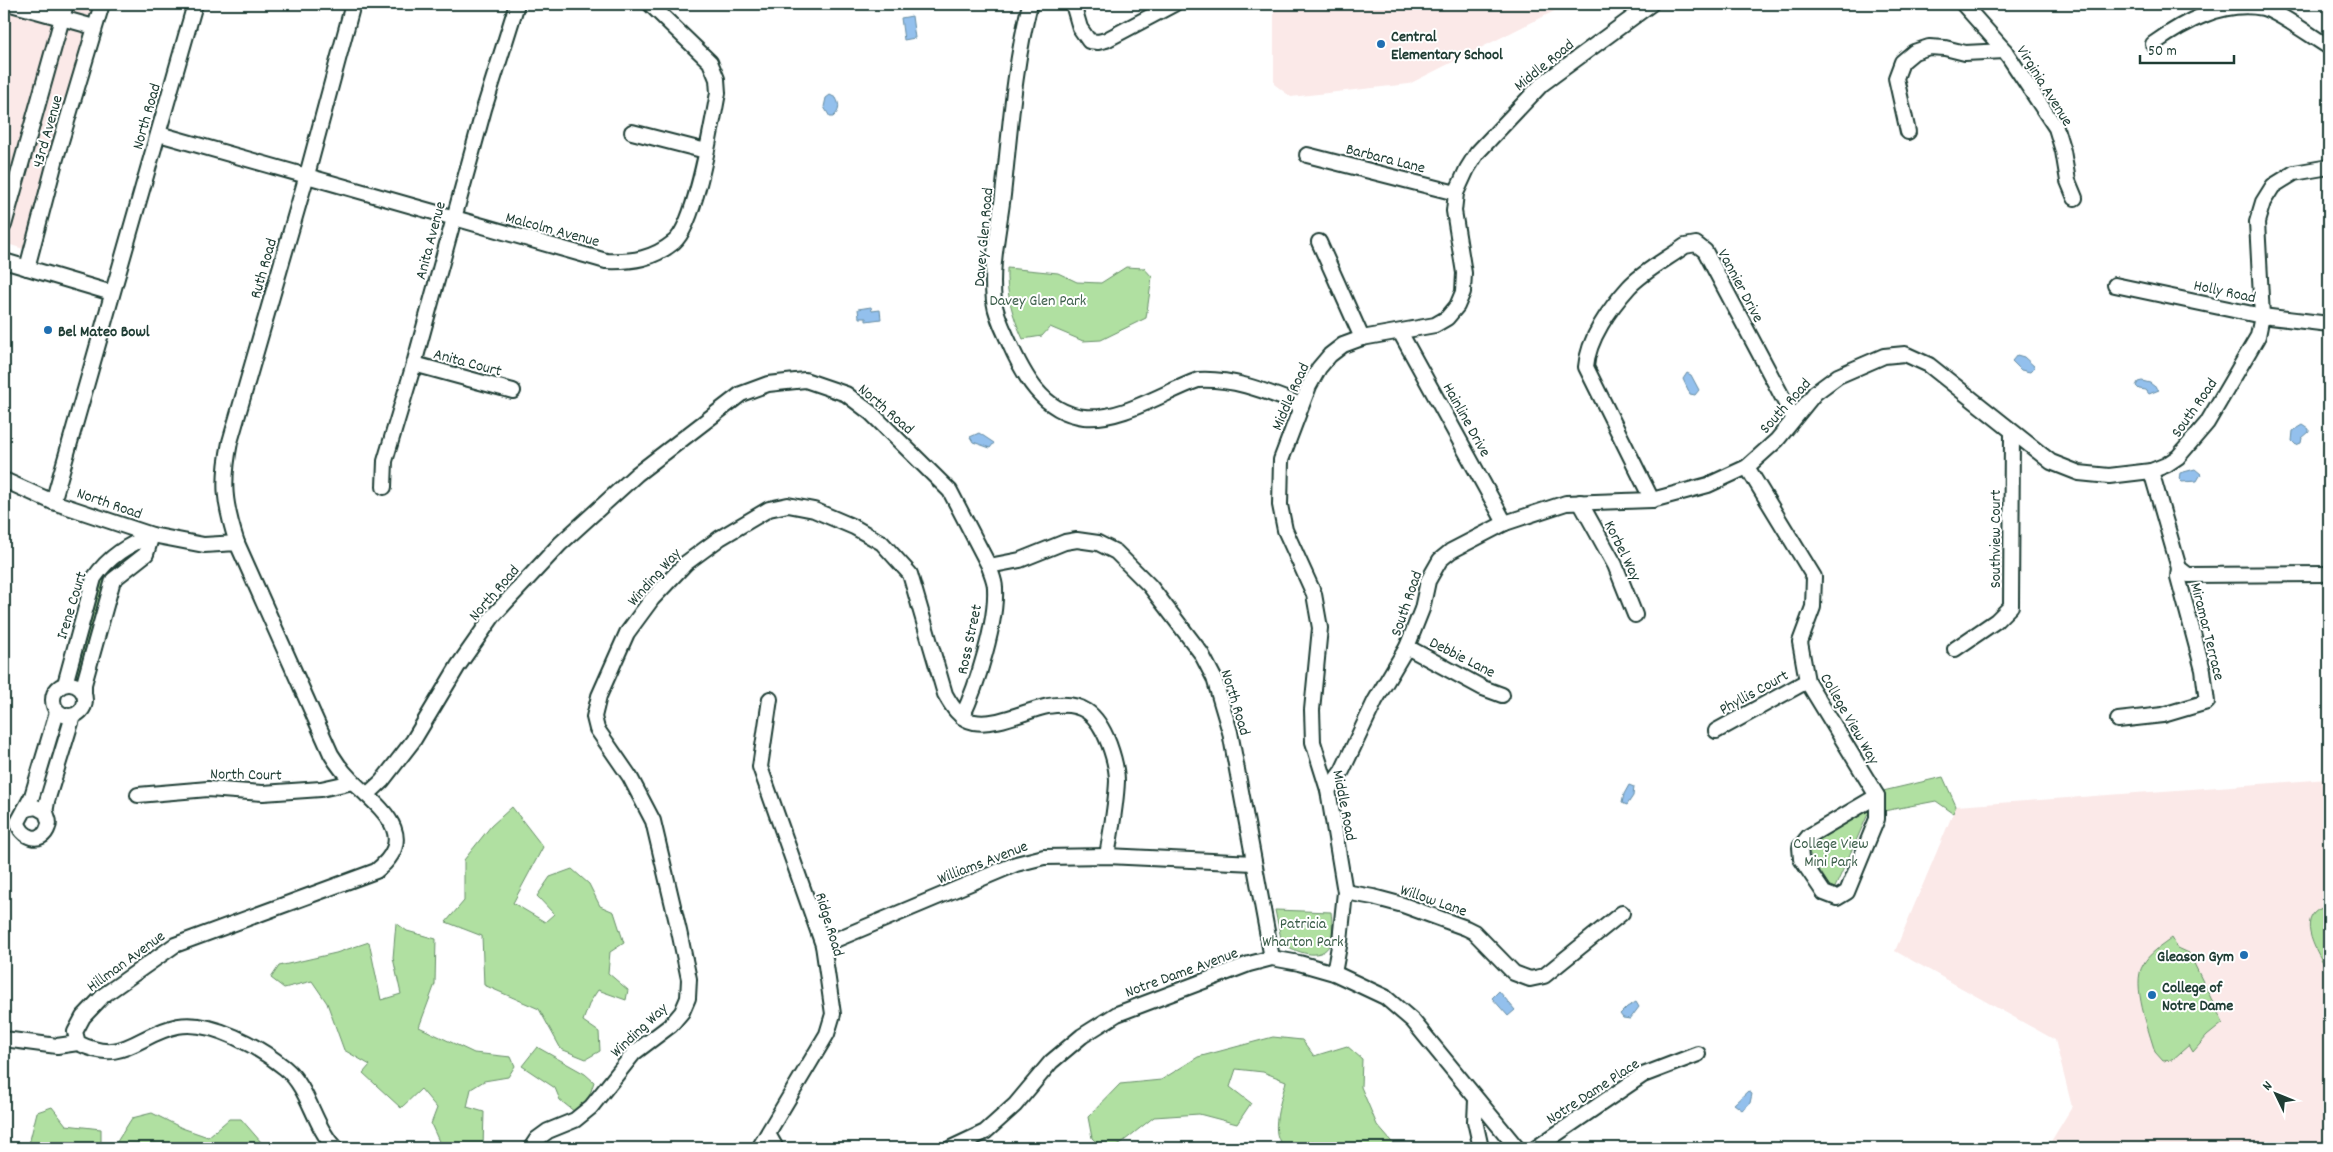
<svg xmlns="http://www.w3.org/2000/svg" width="2333" height="1152" font-family="Dekko,sans-serif">
<rect width="100%" height="100%" fill="#fff"/>
<filter id="ink" filterUnits="userSpaceOnUse"><feTurbulence type="fractalNoise" baseFrequency=".02" numOctaves="2"/><feDisplacementMap in="SourceGraphic" scale="10" xChannelSelector="R" yChannelSelector="G"/><feConvolveMatrix kernelMatrix="1 2 1 2 8 2 1 2 1" color-interpolation-filters="sRGB"/></filter>
<g filter="url(#ink)">
<!-- built -->
<g fill="#fbe9e8">
<path d="M 4,4 L 96,4 L 27,250 L 4,243 Z"/>
<path d="M 1274,4 L 1568,4 L 1409,84 L 1291,97 L 1274,84 Z"/>
<path d="M 2329,779 L 2329,1148 L 2047,1148 L 2072,1107 L 2055,1040 L 1895,951 L 1956,806 Z"/>
</g>
<!-- green -->
<g fill="#b0e0a1" stroke="#688e6a">
<path d="M 1126,267 L 1144,268 L 1152,277 L 1146,318 L 1101,340 L 1083,341 L 1050,327 L 1042,336 L 1023,339 C 1012,315 1006,294 1007,268 L 1058,273 L 1077,282 L 1101,283 Z"/>
<path d="M 131,553 L 133,558 L 119,565 L 106,577 L 78,675 L 73,676 L 98,582 L 115,560 Z"/>
<path d="M 59,724 L 63,727 L 42,799 L 40,798 L 38,796 Z"/>
<path d="M 1943,777 L 1956,806 L 1953,813 L 1936,801 L 1868,814 L 1833,892 L 1805,846 L 1883,791 Z"/>
<path d="M 512,807 L 543,847 L 513,903 L 545,922 L 554,914 L 537,896 L 550,877 L 572,869 L 589,884 L 600,906 L 614,912 L 624,943 L 610,952 L 608,973 L 628,990 L 626,1000 L 598,990 L 590,1002 L 583,1021 L 599,1032 L 600,1051 L 586,1059 L 561,1049 L 539,1009 L 484,985 L 482,936 L 446,922 L 464,901 L 464,860 L 491,826 Z"/>
<path d="M 2322,908 L 2329,908 L 2329,971 C 2318,956 2295,918 2322,908 Z"/>
<path d="M 1275,910 L 1331,912 C 1332,922 1334,935 1330,944 C 1321,963 1294,951 1282,943 Z"/>
<path d="M 396,923 L 407,931 L 436,939 L 435,984 L 419,1027 L 474,1053 L 511,1057 L 515,1066 L 508,1077 L 484,1081 L 471,1089 L 467,1107 L 484,1112 L 483,1148 L 442,1148 L 431,1124 L 437,1108 L 421,1089 L 401,1108 L 363,1073 L 370,1065 L 344,1050 L 327,1003 L 312,981 L 284,988 L 271,978 L 279,966 L 336,953 L 369,942 L 381,1000 L 401,994 L 393,958 Z"/>
<path d="M 2172,938 L 2178,948 L 2189,953 L 2223,1023 L 2207,1036 L 2193,1052 L 2189,1045 L 2172,1060 L 2163,1061 L 2155,1052 C 2149,1031 2131,984 2143,965 C 2149,953 2162,946 2172,938 Z"/>
<path d="M 1273,1037 L 1302,1040 L 1314,1056 L 1347,1046 L 1362,1059 L 1361,1087 L 1377,1125 L 1397,1148 L 1340,1148 L 1312,1141 L 1306,1148 C 1300,1148 1292,1150 1286,1147 C 1266,1137 1283,1096 1286,1081 L 1263,1072 L 1236,1069 L 1230,1087 L 1251,1103 L 1237,1124 L 1199,1114 L 1154,1117 L 1115,1148 L 1102,1148 L 1092,1138 L 1088,1117 L 1120,1084 L 1161,1080 L 1198,1057 Z"/>
<path d="M 537,1047 L 585,1074 L 594,1082 L 589,1097 L 575,1112 L 560,1100 L 555,1088 L 522,1066 Z"/>
<path d="M 52,1107 L 66,1125 L 101,1129 L 101,1148 L 113,1148 L 132,1118 L 152,1113 L 182,1128 L 208,1137 L 229,1119 L 241,1119 L 261,1142 L 263,1148 L 28,1148 L 37,1112 Z"/>
</g>
<!-- water -->
<g fill="#93c0ed" stroke="#658ca3">
<path d="M 912,16 L 915,38 L 904,40 L 901,18 Z"/>
<path d="M 830,95 L 836,98 C 840,105 840,111 833,117 L 830,117 L 824,107 L 826,98 Z"/>
<path d="M 871,307 L 872,311 L 880,310 L 881,319 L 866,321 L 866,318 L 859,318 L 858,309 Z"/>
<path d="M 2017,355 L 2024,357 L 2035,367 L 2030,372 L 2021,370 L 2012,361 Z"/>
<path d="M 1687,373 L 1691,375 L 1699,390 L 1695,395 L 1690,394 L 1683,379 Z"/>
<path d="M 2142,381 L 2150,383 L 2159,390 L 2149,394 L 2146,390 L 2139,389 L 2136,386 L 2138,382 Z"/>
<path d="M 2303,425 L 2309,429 L 2309,432 L 2302,438 L 2301,443 L 2296,445 L 2292,441 L 2293,431 Z"/>
<path d="M 979,433 L 994,443 L 990,448 L 973,442 L 970,437 Z"/>
<path d="M 2195,469 L 2201,474 L 2197,481 L 2182,482 L 2179,479 L 2180,473 Z"/>
<path d="M 1629,785 L 1634,787 L 1633,796 L 1627,805 L 1622,803 L 1624,794 Z"/>
<path d="M 1499,991 L 1515,1010 L 1508,1016 L 1492,998 Z"/>
<path d="M 1636,1002 L 1639,1007 L 1630,1019 L 1623,1018 L 1620,1014 L 1627,1007 Z"/>
<path d="M 1748,1091 L 1752,1094 L 1750,1103 L 1742,1110 L 1734,1104 Z"/>
</g>
<g fill="none" stroke-linecap="round" stroke-linejoin="round">
<defs>
<g id="street">
<path d="M 11,4 L 94,27"/>
<path d="M 1030,4 C 1014,66 1010,131 1003,195 C 999,230 990,266 994,301 C 996,315 1002,327 1008,340 C 1023,374 1042,412 1084,417 C 1121,421 1164,392 1198,380 C 1235,378 1267,392 1301,405"/>
<path d="M 1073,4 L 1080,28 L 1089,41 L 1098,42 L 1106,40 L 1174,4"/>
<path d="M 1963,4 L 2005,51 L 2056,128 L 2063,151 L 2068,181 L 2075,198"/>
<path d="M 2153,44 C 2184,22 2223,0 2263,8 C 2279,12 2314,38 2329,47"/>
<path d="M 632,132 L 706,151"/>
<path d="M 1908,132 L 1896,78 L 1902,62 L 1914,52 L 1929,47 L 1945,48 L 1965,53 L 2005,51"/>
<path d="M 159,134 L 606,261 C 633,262 653,259 674,242 C 696,224 712,124 718,93 L 717,79 L 710,62 L 650,4"/>
<path d="M 1307,155 L 1456,193"/>
<path d="M 4,225 L 66,4"/>
<path d="M 1319,242 L 1362,338"/>
<path d="M 4,261 L 112,293"/>
<path d="M 27,268 L 56,158 L 102,4"/>
<path d="M 2115,285 L 2262,316 L 2329,324"/>
<path d="M 1400,332 L 1505,523"/>
<path d="M 414,364 L 513,391"/>
<path d="M 1747,467 L 1814,577 L 1813,607 L 1800,642 L 1807,681 L 1877,796"/>
<path d="M 2151,471 L 2179,568 L 2188,575 L 2329,574"/>
<path d="M 4,480 L 53,502 L 152,535 L 204,545 L 237,543 L 331,754 C 337,764 344,773 353,782 C 381,809 420,836 376,871 L 175,945 L 104,995 L 83,1017 L 75,1032 L 78,1043 C 124,1066 137,1034 178,1026 C 212,1020 259,1047 285,1068 C 310,1089 313,1125 335,1148"/>
<path d="M 384,487 L 385,461 L 414,364 L 484,109 L 517,4"/>
<path d="M 1652,500 L 1586,367 C 1588,339 1610,308 1629,287 C 1644,271 1667,259 1685,246 L 1696,244 L 1705,251 L 1793,417"/>
<path d="M 53,502 L 195,4"/>
<path d="M 1580,502 L 1615,565 L 1635,615"/>
<path d="M 237,543 C 224,503 222,483 230,442 L 307,175 L 353,4"/>
<path d="M 1407,647 L 1483,688 L 1502,695"/>
<path d="M 1955,649 L 1996,621 L 2011,606 L 2012,432"/>
<circle cx="69" cy="700" r="16"/>
<path d="M 65,684 L 94,578 C 109,556 128,545 152,535 L 146,554 L 113,580 L 84,684 L 84,694"/>
<path d="M 962,717 C 977,686 997,622 995,588 C 995,581 991,573 989,566"/>
<path d="M 2118,720 L 2163,715 L 2207,702 L 2203,670 L 2178,577 L 2179,568"/>
<path d="M 1716,731 L 1807,681"/>
<path d="M 1328,790 L 1342,771 L 1375,701 L 1407,647 L 1422,609 L 1428,581 L 1440,560 L 1451,551 L 1505,523 L 1566,503 L 1652,500 L 1708,485 L 1747,467 L 1777,440 L 1815,393 L 1838,376 L 1884,356 L 1905,354 L 1929,365 L 2051,462 L 2079,473 L 2109,476 L 2151,471 L 2166,465 L 2178,457 L 2207,423 L 2258,336 L 2262,316 L 2257,222 L 2263,202 L 2273,186 L 2294,173 L 2329,167"/>
<path d="M 138,795 L 208,789 L 263,793 L 321,789 L 353,782"/>
<path d="M 367,795 L 382,781 L 413,741 L 458,666 L 493,616 L 560,544 L 637,474 L 741,394 L 768,384 L 805,380 L 846,394 L 871,413 L 950,491 L 989,566 L 1020,560 L 1065,542 L 1077,540 L 1098,543 L 1116,552 L 1150,586 L 1201,653 L 1214,678 L 1230,732 L 1272,958"/>
<path d="M 1877,796 L 1877,819 L 1847,892 L 1837,898 L 1824,893 L 1801,859 L 1800,847 L 1809,836 Z"/>
<path d="M 25,809 L 32,796 L 57,712"/>
<path d="M 45,812 L 36,807 L 25,809 L 18,822 C 20,837 42,846 48,827 C 51,821 47,818 46,812 C 45,809 47,804 47,801 L 73,716"/>
<path d="M 1345,892 L 1373,897 L 1403,905 L 1466,928 L 1474,932 L 1514,973 L 1530,979 L 1544,976 L 1622,913"/>
<path d="M 823,945 L 1016,864 L 1044,857 L 1107,856 L 1254,863"/>
<path d="M 1334,973 L 1340,941 L 1345,892 L 1328,790 L 1313,742 L 1312,710 L 1320,628 L 1314,594 L 1285,530 L 1280,505 L 1281,460 L 1309,386 L 1319,368 L 1330,355 L 1343,345 L 1362,338 L 1435,325 L 1447,318 L 1457,306 L 1463,292 L 1464,273 L 1454,211 L 1456,193 L 1467,169 L 1477,153 L 1542,84 L 1651,4"/>
<path d="M 4,1039 L 57,1046 L 78,1043"/>
<path d="M 1476,1100 L 1475,1121 L 1481,1148"/>
<path d="M 768,1134 L 776,1148"/>
<path d="M 531,1148 L 537,1139 L 548,1131 L 575,1120 L 591,1107 L 634,1053 L 671,1025 L 682,1012 L 688,998 L 689,979 L 679,931 L 653,821 L 630,777 L 597,729 L 594,717 L 599,696 L 627,633 L 652,599 L 686,563 L 720,538 L 769,509 L 788,505 L 814,510 L 854,527 L 882,543 L 910,574 L 945,694 C 951,705 960,720 974,722 C 998,726 1024,711 1048,706 C 1082,700 1097,713 1109,744 C 1113,755 1117,768 1117,781 C 1116,806 1111,831 1107,856"/>
<path d="M 759,1148 L 827,1034 L 833,1014 L 823,945 L 760,767 L 770,699"/>
<path d="M 951,1148 L 985,1132 L 1015,1105 L 1051,1062 L 1082,1036 L 1117,1014 L 1249,964 L 1272,958 L 1299,963 L 1334,973 L 1385,997 L 1413,1021 L 1517,1148"/>
<path d="M 1536,1148 L 1643,1075 L 1698,1054"/>
</g>
</defs>
<!-- street casing -->
<use href="#street" stroke="#1f3d34" stroke-width="18"/>
<!-- street -->
<use href="#street" stroke="#fff" stroke-width="14"/>
</g>
</g>
<!-- markers -->
<g fill="#1f6fb2" stroke="#fff" stroke-width="2">
<circle cx="1381" cy="44" r="5"/>
<circle cx="48" cy="330" r="5"/>
<circle cx="2244" cy="955" r="5"/>
<circle cx="2152" cy="995" r="5"/>
</g>
<g text-anchor="middle" stroke-width="4" stroke-linejoin="round" paint-order="stroke">
<!-- poi labels -->
<g font-size="16" font-weight="bold" fill="#1f3d34" stroke="#fff" text-anchor="start">
<text x="1391" y="41">Central<tspan x="1391" dy="18">Elementary School</tspan></text>
<text x="58" y="336">Bel Mateo Bowl</text>
<text x="2234" y="961" text-anchor="end">Gleason Gym</text>
<text x="2162" y="992">College of<tspan x="2162" dy="18">Notre Dame</tspan></text>
</g>
<!-- street labels -->
<g font-size="16" fill="#1f3d34" stroke="#fff">
<text transform="translate(1543 64) rotate(-39)" y="6">Middle Road</text>
<text transform="translate(2046 85) rotate(58)" y="6">Virginia Avenue</text>
<text transform="translate(145 116) rotate(-74)" y="6">North Road</text>
<text transform="translate(46 131) rotate(-74)" y="6">43rd Avenue</text>
<text transform="translate(1386 157) rotate(14)" y="6">Barbara Lane</text>
<text transform="translate(553 228) rotate(15)" y="6">Malcolm Avenue</text>
<text transform="translate(982 237) rotate(-85)" y="6">Davey Glen Road</text>
<text transform="translate(429 240) rotate(-75)" y="6">Anita Avenue</text>
<text transform="translate(262 268) rotate(-74)" y="6">Ruth Road</text>
<text transform="translate(1742 285) rotate(62)" y="6">Vannier Drive</text>
<text transform="translate(2225 290) rotate(12)" y="6">Holly Road</text>
<text transform="translate(468 361) rotate(15)" y="6">Anita Court</text>
<text transform="translate(1289 396) rotate(-66)" y="6">Middle Road</text>
<text transform="translate(1784 405) rotate(-48)" y="6">South Road</text>
<text transform="translate(2193 407) rotate(-55)" y="6">South Road</text>
<text transform="translate(887 408) rotate(41)" y="6">North Road</text>
<text transform="translate(1468 419) rotate(61)" y="6">Hainline Drive</text>
<text transform="translate(110 502) rotate(19)" y="6">North Road</text>
<text transform="translate(1994 539) rotate(-90)" y="6">Southview Court</text>
<text transform="translate(1624 550) rotate(64)" y="6">Korbel Way</text>
<text transform="translate(653 576) rotate(-48)" y="6">Winding Way</text>
<text transform="translate(493 592) rotate(-49)" y="6">North Road</text>
<text transform="translate(1405 603) rotate(-71)" y="6">South Road</text>
<text transform="translate(70 605) rotate(-73)" y="6">Irene Court</text>
<text transform="translate(2209 631) rotate(76)" y="6">Miramar Terrace</text>
<text transform="translate(968 639) rotate(-78)" y="6">Ross Street</text>
<text transform="translate(1463 656) rotate(27)" y="6">Debbie Lane</text>
<text transform="translate(1753 691) rotate(-29)" y="6">Phyllis Court</text>
<text transform="translate(1237 702) rotate(73)" y="6">North Road</text>
<text transform="translate(1851 718) rotate(60)" y="6">College View Way</text>
<text transform="translate(246 773) rotate(1)" y="6">North Court</text>
<text transform="translate(1346 805) rotate(79)" y="6">Middle Road</text>
<text transform="translate(982 861) rotate(-21)" y="6">Williams Avenue</text>
<text transform="translate(1434 899) rotate(19)" y="6">Willow Lane</text>
<text transform="translate(831 924) rotate(73)" y="6">Ridge Road</text>
<text transform="translate(125 960) rotate(-36)" y="6">Hillman Avenue</text>
<text transform="translate(1181 971) rotate(-20)" y="6">Notre Dame Avenue</text>
<text transform="translate(638 1029) rotate(-43)" y="6">Winding Way</text>
<text transform="translate(1592 1090) rotate(-33)" y="6">Notre Dame Place</text>
</g>
<!-- park labels -->
<g font-size="16" fill="#3c5e4a" stroke="#fff">
<text x="1038" y="305">Davey Glen Park</text>
<text x="1831" y="848">College View<tspan x="1831" dy="18">Mini Park</tspan></text>
<text x="1303" y="928">Patricia<tspan x="1303" dy="18">Wharton Park</tspan></text>
</g>
</g>
<!-- margin -->
<rect width="2333" height="1152" fill="none" stroke="#fff" stroke-width="20"/>
<rect x="10" y="10" width="2313" height="1132" fill="none" stroke="#1f3d34" stroke-width="2" filter="url(#ink)"/>
<!-- north arrow -->
<g transform="translate(2276 1094) rotate(313)" stroke="#ffffff" stroke-width="4" paint-order="stroke">
<path d="M0-4L9 19L0 12L-9 19Z" fill="#1f3d34"/>
<text y="-8" font-size="14" font-weight="bold" text-anchor="middle" fill="#1f3d34">N</text>
</g>
<!-- scale -->
<path d="M2140 55v8h94v-8" fill="none" stroke="#1f3d34" stroke-width="2.5"/>
<text x="2148" y="55" font-size="15" fill="#1f3d34" stroke="#ffffff" stroke-width="4" paint-order="stroke">50 m</text>
</svg>
